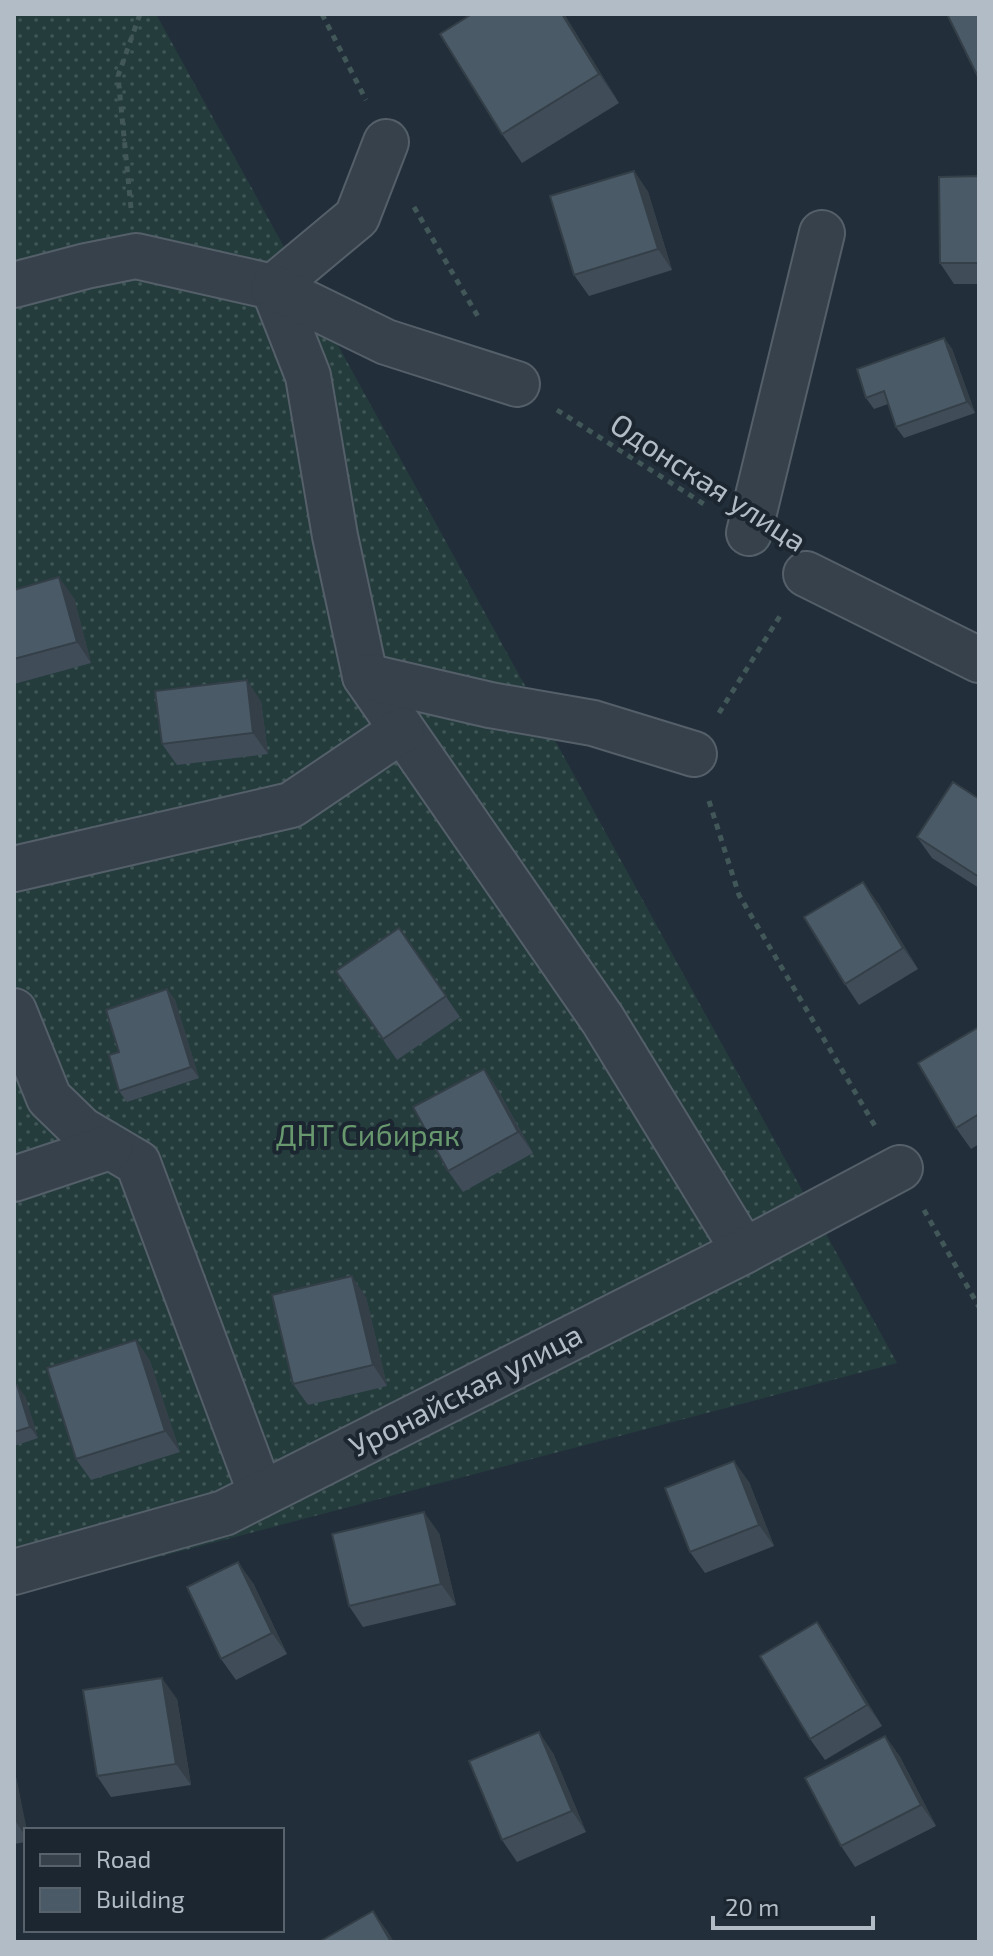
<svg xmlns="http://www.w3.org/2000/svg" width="993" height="1956" font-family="'Exo 2',sans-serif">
<defs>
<pattern id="garden-dots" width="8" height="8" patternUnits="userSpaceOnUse" patternTransform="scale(2)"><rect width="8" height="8" fill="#243c3c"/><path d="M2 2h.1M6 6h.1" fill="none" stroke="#415657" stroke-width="1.8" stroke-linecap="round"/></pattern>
</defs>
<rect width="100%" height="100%" fill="#222f3b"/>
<!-- garden -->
<path fill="url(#garden-dots)" d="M 14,14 L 156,14 L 897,1363 L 14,1595 Z"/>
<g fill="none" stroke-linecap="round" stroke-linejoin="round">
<defs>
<g id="minor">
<path d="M 14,285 L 86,266 L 136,256 L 273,287 L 357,217 L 386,142"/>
<path d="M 273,287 L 308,376 L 335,536 L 365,676 L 603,1020 L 744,1251"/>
<path d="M 273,287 L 386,342 L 517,384"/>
<path d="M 749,533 L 822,233"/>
<path d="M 806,574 L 979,660"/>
<path d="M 365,676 L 490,705 L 593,723 L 694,754"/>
<path d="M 14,869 L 291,805 L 402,730"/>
<path d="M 14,1011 L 49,1098 L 82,1130 L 138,1163 L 261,1494"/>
<path d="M 14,1179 L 110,1147"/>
<path d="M 14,1572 L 224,1513 L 744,1251 L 900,1168"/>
</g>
</defs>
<!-- minor casing -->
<use href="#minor" stroke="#545f69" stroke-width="48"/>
<!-- path -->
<g stroke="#425858" stroke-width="5" stroke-dasharray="6 6" stroke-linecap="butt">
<path d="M 322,14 L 366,100"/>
<path d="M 414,207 L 480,320"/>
<path d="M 131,208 L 118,76 L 140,14"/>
<path d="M 557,410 L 707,506"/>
<path d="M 719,713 L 780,616"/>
<path d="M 709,801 L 739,895 L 875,1126"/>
<path d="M 924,1210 L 979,1307"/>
</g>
<!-- minor -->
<use href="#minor" stroke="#36414b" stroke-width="44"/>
</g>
<!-- wall -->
<g fill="#404d59">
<path d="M 472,14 L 564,14 L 619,103 L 522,163 L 502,134 Z"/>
<path d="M 634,171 L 648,192 L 672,270 L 589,296 L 574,275 Z"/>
<path d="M 979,176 L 979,284 L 954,284 L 940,263 Z"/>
<path d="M 944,338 L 952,349 L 975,413 L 904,438 L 896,427 L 888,404 L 874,409 L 866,398 Z"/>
<path d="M 14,590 L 74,598 L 91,663 L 14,684 Z"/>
<path d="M 261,701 L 268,754 L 177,765 L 162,744 Z"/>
<path d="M 979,799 L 979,888 L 932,858 L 917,837 Z"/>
<path d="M 878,903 L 918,969 L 859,1005 L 845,984 Z"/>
<path d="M 399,928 L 460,1017 L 397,1060 L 336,971 Z"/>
<path d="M 167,989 L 175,1000 L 199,1078 L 127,1102 L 119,1091 L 119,1052 Z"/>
<path d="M 979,1027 L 979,1144 L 971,1149 L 956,1128 Z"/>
<path d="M 484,1069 L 498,1090 L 533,1153 L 463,1192 L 448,1171 Z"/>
<path d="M 366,1297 L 387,1386 L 308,1405 L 293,1384 Z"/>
<path d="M 136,1340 L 150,1361 L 180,1452 L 91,1480 L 76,1459 Z"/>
<path d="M 14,1386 L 25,1396 L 38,1438 L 14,1446 Z"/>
<path d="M 749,1482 L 774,1546 L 705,1573 L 690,1552 Z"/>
<path d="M 439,1533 L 456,1605 L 363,1627 L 349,1606 Z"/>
<path d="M 253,1583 L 287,1654 L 236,1680 L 221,1659 Z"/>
<path d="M 831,1643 L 882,1726 L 825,1760 L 810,1739 Z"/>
<path d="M 177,1699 L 191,1785 L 111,1797 L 97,1776 Z"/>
<path d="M 885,1736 L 900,1757 L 936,1826 L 855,1867 L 841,1846 Z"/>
<path d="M 553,1753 L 586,1832 L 517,1862 L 502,1840 Z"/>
<path d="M 14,1767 L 26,1830 L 26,1842 L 14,1844 Z"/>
</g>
<!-- shaded-wall -->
<g fill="#343f48">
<path d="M 562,14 L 564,14 L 619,103 L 599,74 Z"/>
<path d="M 634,171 L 648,192 L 672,270 L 658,249 Z"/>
<path d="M 944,338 L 952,349 L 975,413 L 967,402 Z"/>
<path d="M 59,577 L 74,598 L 91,663 L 77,642 Z"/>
<path d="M 247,680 L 261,701 L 268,754 L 253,733 Z"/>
<path d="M 863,882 L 878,903 L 918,969 L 903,948 Z"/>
<path d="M 167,989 L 175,1000 L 199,1078 L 191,1067 Z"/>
<path d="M 484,1069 L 498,1090 L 533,1153 L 518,1132 Z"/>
<path d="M 352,1276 L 366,1297 L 387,1386 L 373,1365 Z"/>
<path d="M 136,1340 L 150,1361 L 180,1452 L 165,1431 Z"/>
<path d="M 17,1385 L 25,1396 L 38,1438 L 30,1427 Z"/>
<path d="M 734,1461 L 749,1482 L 774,1546 L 759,1525 Z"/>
<path d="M 424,1512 L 439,1533 L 456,1605 L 441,1584 Z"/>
<path d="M 238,1562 L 253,1583 L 287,1654 L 272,1633 Z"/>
<path d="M 817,1622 L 831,1643 L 882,1726 L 867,1705 Z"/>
<path d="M 162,1678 L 177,1699 L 191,1785 L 176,1764 Z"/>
<path d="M 539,1732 L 553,1753 L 586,1832 L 572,1811 Z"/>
<path d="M 885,1736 L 900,1757 L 936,1826 L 921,1805 Z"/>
<path d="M 14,1767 L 27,1830 L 26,1837 L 14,1819 Z"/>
<path d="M 373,1911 L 388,1932 L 394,1942 L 391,1942 Z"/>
</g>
<!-- building -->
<g fill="#4a5a67" stroke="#343f48" stroke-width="2">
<path d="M 472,14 L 562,14 L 599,74 L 502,134 L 440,34 Z"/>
<path d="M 947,14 L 979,14 L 979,79 Z"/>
<path d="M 634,171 L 658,249 L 574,275 L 550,196 Z"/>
<path d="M 979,176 L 979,263 L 940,263 L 939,177 Z"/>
<path d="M 944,338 L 967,402 L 896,427 L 884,391 L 866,398 L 857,369 Z"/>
<path d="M 59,577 L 77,642 L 14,659 L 14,590 Z"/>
<path d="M 247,680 L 253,733 L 162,744 L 155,691 Z"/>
<path d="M 953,782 L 979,799 L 979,877 L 917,837 Z"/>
<path d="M 863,882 L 903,948 L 845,984 L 804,917 Z"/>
<path d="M 399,928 L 446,996 L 383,1039 L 336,971 Z"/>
<path d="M 167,989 L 191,1067 L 119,1091 L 109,1055 L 119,1052 L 106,1010 Z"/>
<path d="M 979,1027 L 979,1114 L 956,1128 L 918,1063 Z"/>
<path d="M 484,1069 L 518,1132 L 448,1171 L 413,1107 Z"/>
<path d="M 352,1276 L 373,1365 L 293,1384 L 272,1295 Z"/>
<path d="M 136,1340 L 165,1431 L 76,1459 L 47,1368 Z"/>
<path d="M 17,1385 L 30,1427 L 14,1432 L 14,1386 Z"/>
<path d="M 734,1461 L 759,1525 L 690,1552 L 665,1488 Z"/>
<path d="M 424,1512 L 441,1584 L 349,1606 L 332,1534 Z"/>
<path d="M 238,1562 L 272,1633 L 221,1659 L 187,1587 Z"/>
<path d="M 817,1622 L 867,1705 L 810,1739 L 760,1656 Z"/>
<path d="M 162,1678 L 176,1764 L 97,1776 L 83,1690 Z"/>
<path d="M 539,1732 L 572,1811 L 502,1840 L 469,1761 Z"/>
<path d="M 885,1736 L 921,1805 L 841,1846 L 805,1778 Z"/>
<path d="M 373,1911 L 391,1942 L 319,1942 Z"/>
</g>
<g text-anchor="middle" stroke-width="8" stroke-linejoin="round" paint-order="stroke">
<!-- street labels -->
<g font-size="30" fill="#b1bcc7" stroke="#1b2630">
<text transform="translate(708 483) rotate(33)" y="10">Одонская улица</text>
<text transform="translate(466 1391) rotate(-27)" y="10">Уронайская улица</text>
</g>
<!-- park labels -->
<g font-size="30" fill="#68986e" stroke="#1b2630">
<text x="368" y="1146">ДНТ Сибиряк</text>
</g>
</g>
<!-- border -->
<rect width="993" height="1956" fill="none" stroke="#b1bcc7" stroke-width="32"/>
<!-- legend -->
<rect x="24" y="1828" width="260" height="104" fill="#1b2630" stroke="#57626c" stroke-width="2"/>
<rect x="40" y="1854" width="40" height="12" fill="#36414b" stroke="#57626c" stroke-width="2"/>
<text x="96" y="1868" font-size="24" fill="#b1bcc7">Road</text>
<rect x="40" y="1888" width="40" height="24" fill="#4a5a67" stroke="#57626c" stroke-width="2"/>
<text x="96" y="1908" font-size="24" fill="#b1bcc7">Building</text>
<!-- scale -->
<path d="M713 1916v12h160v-12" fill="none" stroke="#b1bcc7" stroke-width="4"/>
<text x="725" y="1916" font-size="24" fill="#b1bcc7" stroke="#1b2630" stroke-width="6" paint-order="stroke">20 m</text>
</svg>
